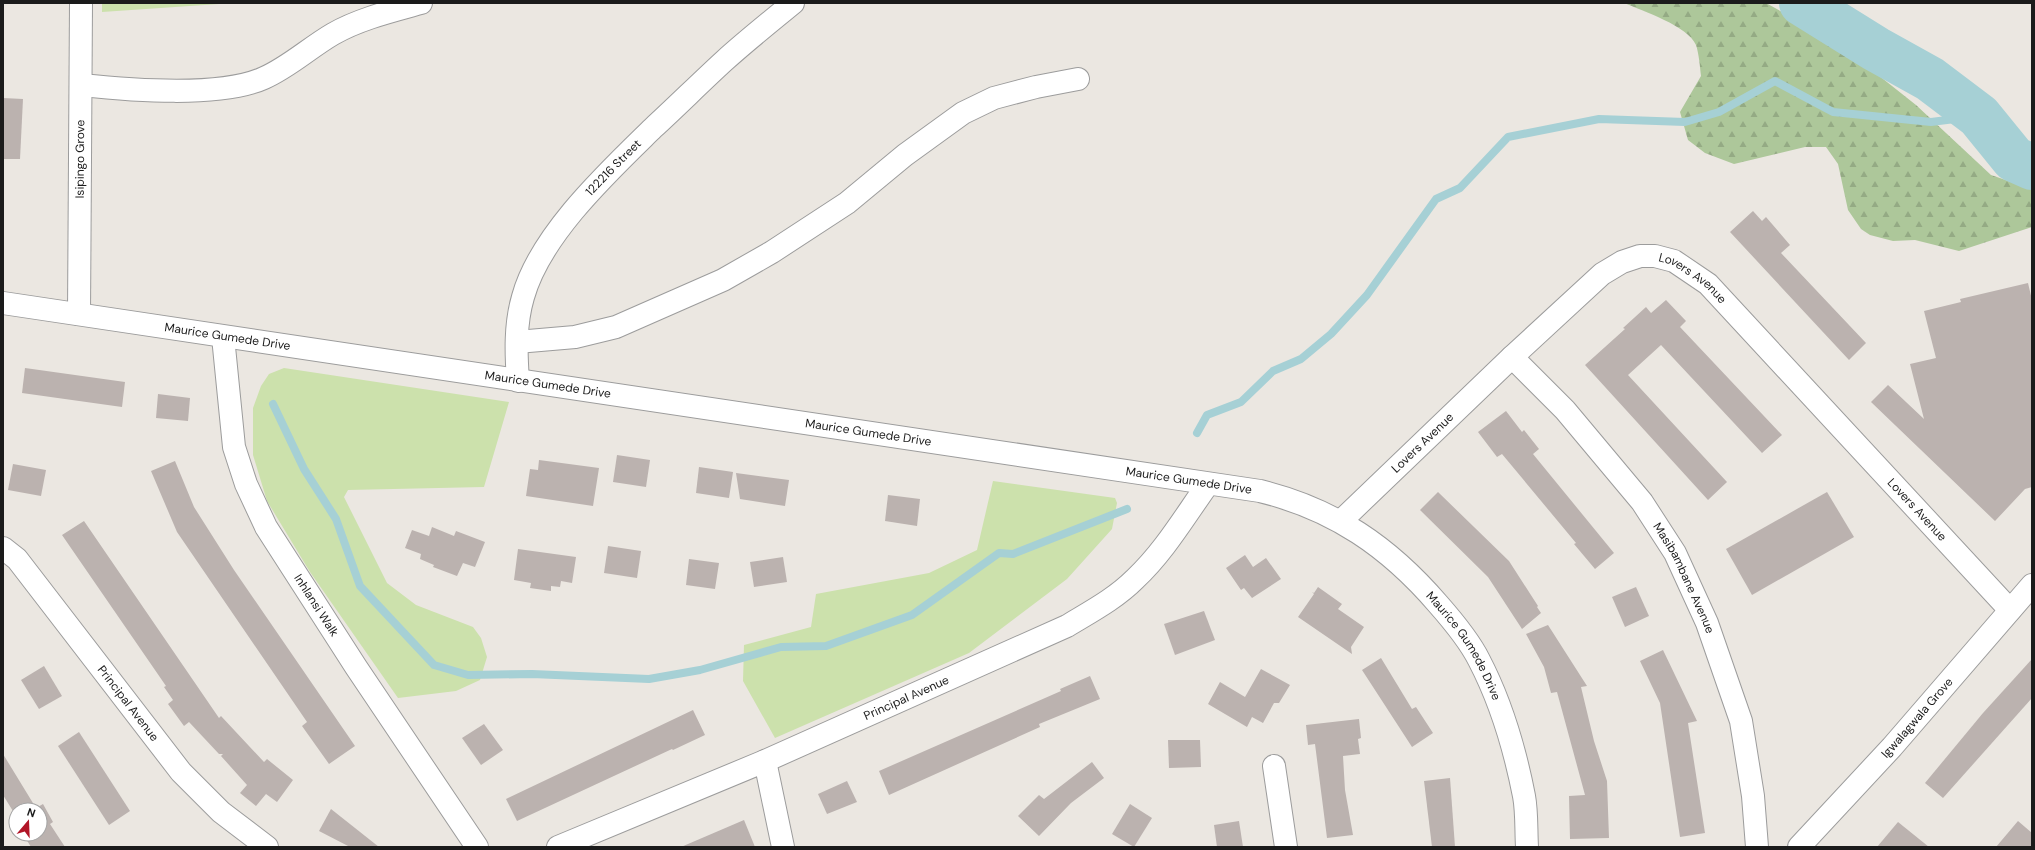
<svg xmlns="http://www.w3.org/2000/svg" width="2035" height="850" font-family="'DM Sans',sans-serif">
<defs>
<pattern id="forest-firs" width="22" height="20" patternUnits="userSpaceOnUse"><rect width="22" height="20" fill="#adc79a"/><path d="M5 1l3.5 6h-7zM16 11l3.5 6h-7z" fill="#94aa84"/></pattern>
</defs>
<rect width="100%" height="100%" fill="#ebe7e1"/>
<!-- grass -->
<g fill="#cce1ac">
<path d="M 102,3 L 234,3 L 102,12 Z"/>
<path d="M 284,368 L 509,402 L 484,487 L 348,490 L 344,497 L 387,583 L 416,605 L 473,627 L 481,638 L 487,657 L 480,680 L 456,691 L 398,698 L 310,572 L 267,501 L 253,455 L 253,408 L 261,386 L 269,374 Z"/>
<path d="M 993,481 L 1115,498 L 1117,503 L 1112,529 L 1067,579 L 969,653 L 775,738 L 743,681 L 744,645 L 811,627 L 816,594 L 929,573 L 977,550 Z"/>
</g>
<!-- forest -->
<path fill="url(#forest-firs)" d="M 1624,3 L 1766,3 L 1839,44 L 1916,105 L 1991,175 L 2032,189 L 2032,227 L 1959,251 L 1915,240 L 1893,241 L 1870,235 L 1861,229 L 1848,210 L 1838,164 L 1826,147 L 1805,147 L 1734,164 L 1705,153 L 1688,140 L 1680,112 L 1701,76 C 1700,67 1699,54 1696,45 C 1688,26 1643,11 1624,3 Z"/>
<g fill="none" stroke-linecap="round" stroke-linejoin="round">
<!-- stream -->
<g stroke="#a6d0d5" stroke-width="8">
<path d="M 273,404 L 304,469 L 336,519 L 360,586 L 434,665 L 468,675 L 532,674 L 649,679 L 700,670 L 781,647 L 826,646 L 912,615 L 999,553 L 1013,554 L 1127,509"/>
<path d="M 1197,433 L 1207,415 L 1241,402 L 1273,371 L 1301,359 L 1331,334 L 1367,295 L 1436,199 L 1460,188 L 1508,137 L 1599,119 L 1685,122 L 1719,112 L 1775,81 L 1833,112 L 1931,122 L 1979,116"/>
</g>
<!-- river -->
<path stroke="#a6d0d5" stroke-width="46" d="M 1802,3 L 1876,49 L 1930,79 L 1979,116 L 2014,159 L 2032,167"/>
</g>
<!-- building -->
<g fill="#bbb2af">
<path d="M 3,98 L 23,99 L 20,159 L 3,159 Z"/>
<path d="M 1753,211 L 1762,221 L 1766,217 L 1790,245 L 1781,253 L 1866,343 L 1849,360 L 1730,232 Z"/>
<path d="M 2028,283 L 2032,300 L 2032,487 L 2025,489 L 1995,521 L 1871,402 L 1888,385 L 1924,419 L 1910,364 L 1936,358 L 1924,311 L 1961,302 L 1960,299 Z"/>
<path d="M 1666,300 L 1686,321 L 1680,327 L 1782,435 L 1762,453 L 1661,345 L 1628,375 L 1727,482 L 1708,500 L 1585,365 L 1625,329 L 1623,328 L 1646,307 L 1651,313 Z"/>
<path d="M 25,368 L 125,382 L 122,407 L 22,393 Z"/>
<path d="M 158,394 L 190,398 L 188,421 L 156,418 Z"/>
<path d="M 1506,411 L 1522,432 L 1524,430 L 1539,449 L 1533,454 L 1614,553 L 1595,569 L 1574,544 L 1576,543 L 1502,454 L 1497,457 L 1478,432 Z"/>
<path d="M 617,455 L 650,460 L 646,487 L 613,482 Z"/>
<path d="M 539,460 L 599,468 L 593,506 L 526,496 L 530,469 L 538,470 Z"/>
<path d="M 175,461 L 194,507 L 234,570 L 355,746 L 329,764 L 302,726 L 307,722 L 177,532 L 151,471 Z"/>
<path d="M 13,464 L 46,470 L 41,496 L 8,490 Z"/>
<path d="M 699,467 L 733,472 L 729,498 L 696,493 Z"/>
<path d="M 736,473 L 789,480 L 785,506 L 740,499 Z"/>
<path d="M 1438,492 L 1509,561 L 1538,606 L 1537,607 L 1541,613 L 1522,629 L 1488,577 L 1420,510 Z"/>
<path d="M 1827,492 L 1854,537 L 1752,595 L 1726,549 Z"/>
<path d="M 888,495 L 920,499 L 917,526 L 885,521 Z"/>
<path d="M 84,521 L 219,718 L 221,716 L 264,762 L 267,759 L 293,780 L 277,802 L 266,794 L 256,806 L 240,793 L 247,785 L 221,756 L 223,754 L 219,754 L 189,722 L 184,726 L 168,704 L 173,700 L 164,687 L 166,686 L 62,535 Z"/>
<path d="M 432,527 L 454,536 L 456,531 L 485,542 L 475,567 L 463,563 L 457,576 L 433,567 L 434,565 L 420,559 L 421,554 L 405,548 L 412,530 L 429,536 Z"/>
<path d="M 608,546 L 641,551 L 637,578 L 604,573 Z"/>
<path d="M 518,549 L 576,557 L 572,583 L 561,581 L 560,587 L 551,586 L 551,591 L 530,588 L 531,583 L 514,580 Z"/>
<path d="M 1245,555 L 1253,567 L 1266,558 L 1281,579 L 1252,598 L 1244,588 L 1241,590 L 1226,568 Z"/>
<path d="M 783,557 L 787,582 L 754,587 L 750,562 Z"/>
<path d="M 689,559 L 719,563 L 715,589 L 686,585 Z"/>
<path d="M 1318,587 L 1342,604 L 1338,609 L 1364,627 L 1351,647 L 1352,654 L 1298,617 L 1314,594 L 1312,592 L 1314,593 Z"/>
<path d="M 1636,587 L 1649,616 L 1625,627 L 1612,597 Z"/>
<path d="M 1204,611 L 1215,640 L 1175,655 L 1164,624 Z"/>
<path d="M 1548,625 L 1587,686 L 1581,687 L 1594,741 L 1607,781 L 1609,838 L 1570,839 L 1569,796 L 1585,795 L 1557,692 L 1551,693 L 1544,667 L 1526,634 Z"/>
<path d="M 1663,650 L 1697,721 L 1688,723 L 1705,833 L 1680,837 L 1660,703 L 1640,661 Z"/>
<path d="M 1381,658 L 1412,709 L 1416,707 L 1433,733 L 1412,747 L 1362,670 Z"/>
<path d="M 2032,659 L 2032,698 L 1943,798 L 1925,783 L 1983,713 Z"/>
<path d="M 44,666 L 62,696 L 39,709 L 21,680 Z"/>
<path d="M 1261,669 L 1290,685 L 1279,703 L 1274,703 L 1263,723 L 1252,717 L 1247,727 L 1208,704 L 1220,682 L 1245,697 Z"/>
<path d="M 1090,676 L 1100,699 L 1039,724 L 1040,727 L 889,795 L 879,771 L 1061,691 L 1060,689 Z"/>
<path d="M 693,710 L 705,735 L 673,750 L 672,749 L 517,821 L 506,799 Z"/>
<path d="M 1359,719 L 1361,738 L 1358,739 L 1360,754 L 1343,756 L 1345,790 L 1353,835 L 1327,838 L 1315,744 L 1308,745 L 1306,725 Z"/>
<path d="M 484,724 L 503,750 L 481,765 L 462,738 Z"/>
<path d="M 79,732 L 130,811 L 109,825 L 58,746 Z"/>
<path d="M 1168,740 L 1200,740 L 1201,767 L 1169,768 Z"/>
<path d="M 3,754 L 36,808 L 43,804 L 53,822 L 50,824 L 65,847 L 31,847 L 23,834 L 40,834 L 40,810 L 16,810 L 16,816 L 3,795 Z"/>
<path d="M 1092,762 L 1104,778 L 1071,803 L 1039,836 L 1018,816 L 1039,795 L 1044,799 Z"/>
<path d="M 1450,778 L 1455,847 L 1432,847 L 1424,781 Z"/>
<path d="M 847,781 L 857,802 L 827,814 L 818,794 Z"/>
<path d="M 1130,804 L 1152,818 L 1134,847 L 1112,834 Z"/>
<path d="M 331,809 L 379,847 L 350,847 L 319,831 Z"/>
<path d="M 744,820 L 755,847 L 681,847 Z"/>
<path d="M 1239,821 L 1243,847 L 1217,847 L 1214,825 Z"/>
<path d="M 2018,821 L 2032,833 L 2032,847 L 1996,847 Z"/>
<path d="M 1898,822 L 1929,847 L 1877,847 Z"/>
</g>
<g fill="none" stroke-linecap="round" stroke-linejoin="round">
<defs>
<g id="minor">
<path d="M 81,85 C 129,90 220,98 264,78 C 289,67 309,48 333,34 C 359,19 392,11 421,3"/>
<path id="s1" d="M 3,303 L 1260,491 C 1334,509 1389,547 1438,604 C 1453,621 1469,640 1479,660 C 1501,702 1515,750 1524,796 C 1527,812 1526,830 1527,847"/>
<path id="s2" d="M 79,314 L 81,3"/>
<path id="s3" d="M 223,337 L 234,447 L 246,484 L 266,527 L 356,667 L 477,847"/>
<path d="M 517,342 L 575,337 L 616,327 L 723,280 L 772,252 L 847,203 L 905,155 L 963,113 L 994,98 L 1036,87 L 1078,79"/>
<path id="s4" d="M 1512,357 L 1565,410 L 1642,502 L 1675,553 L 1707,623 L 1741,721 L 1753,796 L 1757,847"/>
<path id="s5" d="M 518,381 C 516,353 515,324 523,297 C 540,235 608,172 653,128 C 677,106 700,83 724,61 C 746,41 770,22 793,3"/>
<path id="s6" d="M 1341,521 L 1512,357 L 1602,274 L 1622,262 L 1640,256 L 1655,256 L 1674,261 L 1708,284 L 2010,610"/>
<path id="s7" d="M 3,548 L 17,559 L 181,772 L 221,812 L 267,847"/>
<path d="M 765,761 L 783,847"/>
<path d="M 1274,766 L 1286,847"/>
<path id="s8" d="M 558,847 L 765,761 L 1067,626 C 1090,612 1115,599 1135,579 C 1164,552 1185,516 1208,484"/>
<path id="s9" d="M 1799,847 L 1892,747 L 2032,585"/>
</g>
</defs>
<!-- minor casing -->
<use href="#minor" stroke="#9c9c9c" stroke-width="24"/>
<!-- minor -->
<use href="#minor" stroke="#fff" stroke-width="22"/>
</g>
<g text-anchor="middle" stroke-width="3" stroke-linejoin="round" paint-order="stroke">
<!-- street labels -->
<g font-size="12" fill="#1b1b1b" stroke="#fff">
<text dy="4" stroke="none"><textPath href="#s2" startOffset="155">Isipingo Grove</textPath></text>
<text dy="4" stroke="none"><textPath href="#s5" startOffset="244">122216 Street</textPath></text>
<text dy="4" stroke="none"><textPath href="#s6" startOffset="461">Lovers Avenue</textPath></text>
<text dy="4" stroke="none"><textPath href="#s1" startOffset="227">Maurice Gumede Drive</textPath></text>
<text dy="4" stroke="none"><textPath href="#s1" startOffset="551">Maurice Gumede Drive</textPath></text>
<text dy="4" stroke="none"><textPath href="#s1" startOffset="875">Maurice Gumede Drive</textPath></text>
<text dy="4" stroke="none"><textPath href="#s6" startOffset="113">Lovers Avenue</textPath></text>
<text dy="4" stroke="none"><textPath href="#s1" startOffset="1199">Maurice Gumede Drive</textPath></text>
<text dy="4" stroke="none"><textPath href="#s6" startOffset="785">Lovers Avenue</textPath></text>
<text dy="4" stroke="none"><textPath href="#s4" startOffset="282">Masibambane Avenue</textPath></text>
<text dy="4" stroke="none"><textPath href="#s3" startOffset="290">Inhlansi Walk</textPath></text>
<text dy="4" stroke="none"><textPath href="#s1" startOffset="1535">Maurice Gumede Drive</textPath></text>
<text dy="4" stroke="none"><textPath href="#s8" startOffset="379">Principal Avenue</textPath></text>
<text dy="4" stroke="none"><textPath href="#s7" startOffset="200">Principal Avenue</textPath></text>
<text dy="4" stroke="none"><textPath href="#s9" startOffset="175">Igwalagwala Grove</textPath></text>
</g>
</g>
<!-- border -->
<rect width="2035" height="850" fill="none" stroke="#1b1b1b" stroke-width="8"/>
<!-- north arrow -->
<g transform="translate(28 822) rotate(19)"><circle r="19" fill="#ffffff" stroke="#a4a4a4"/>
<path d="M0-3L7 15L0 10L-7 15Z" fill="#b11527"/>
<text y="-6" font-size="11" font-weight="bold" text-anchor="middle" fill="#1b1b1b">N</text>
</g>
</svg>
